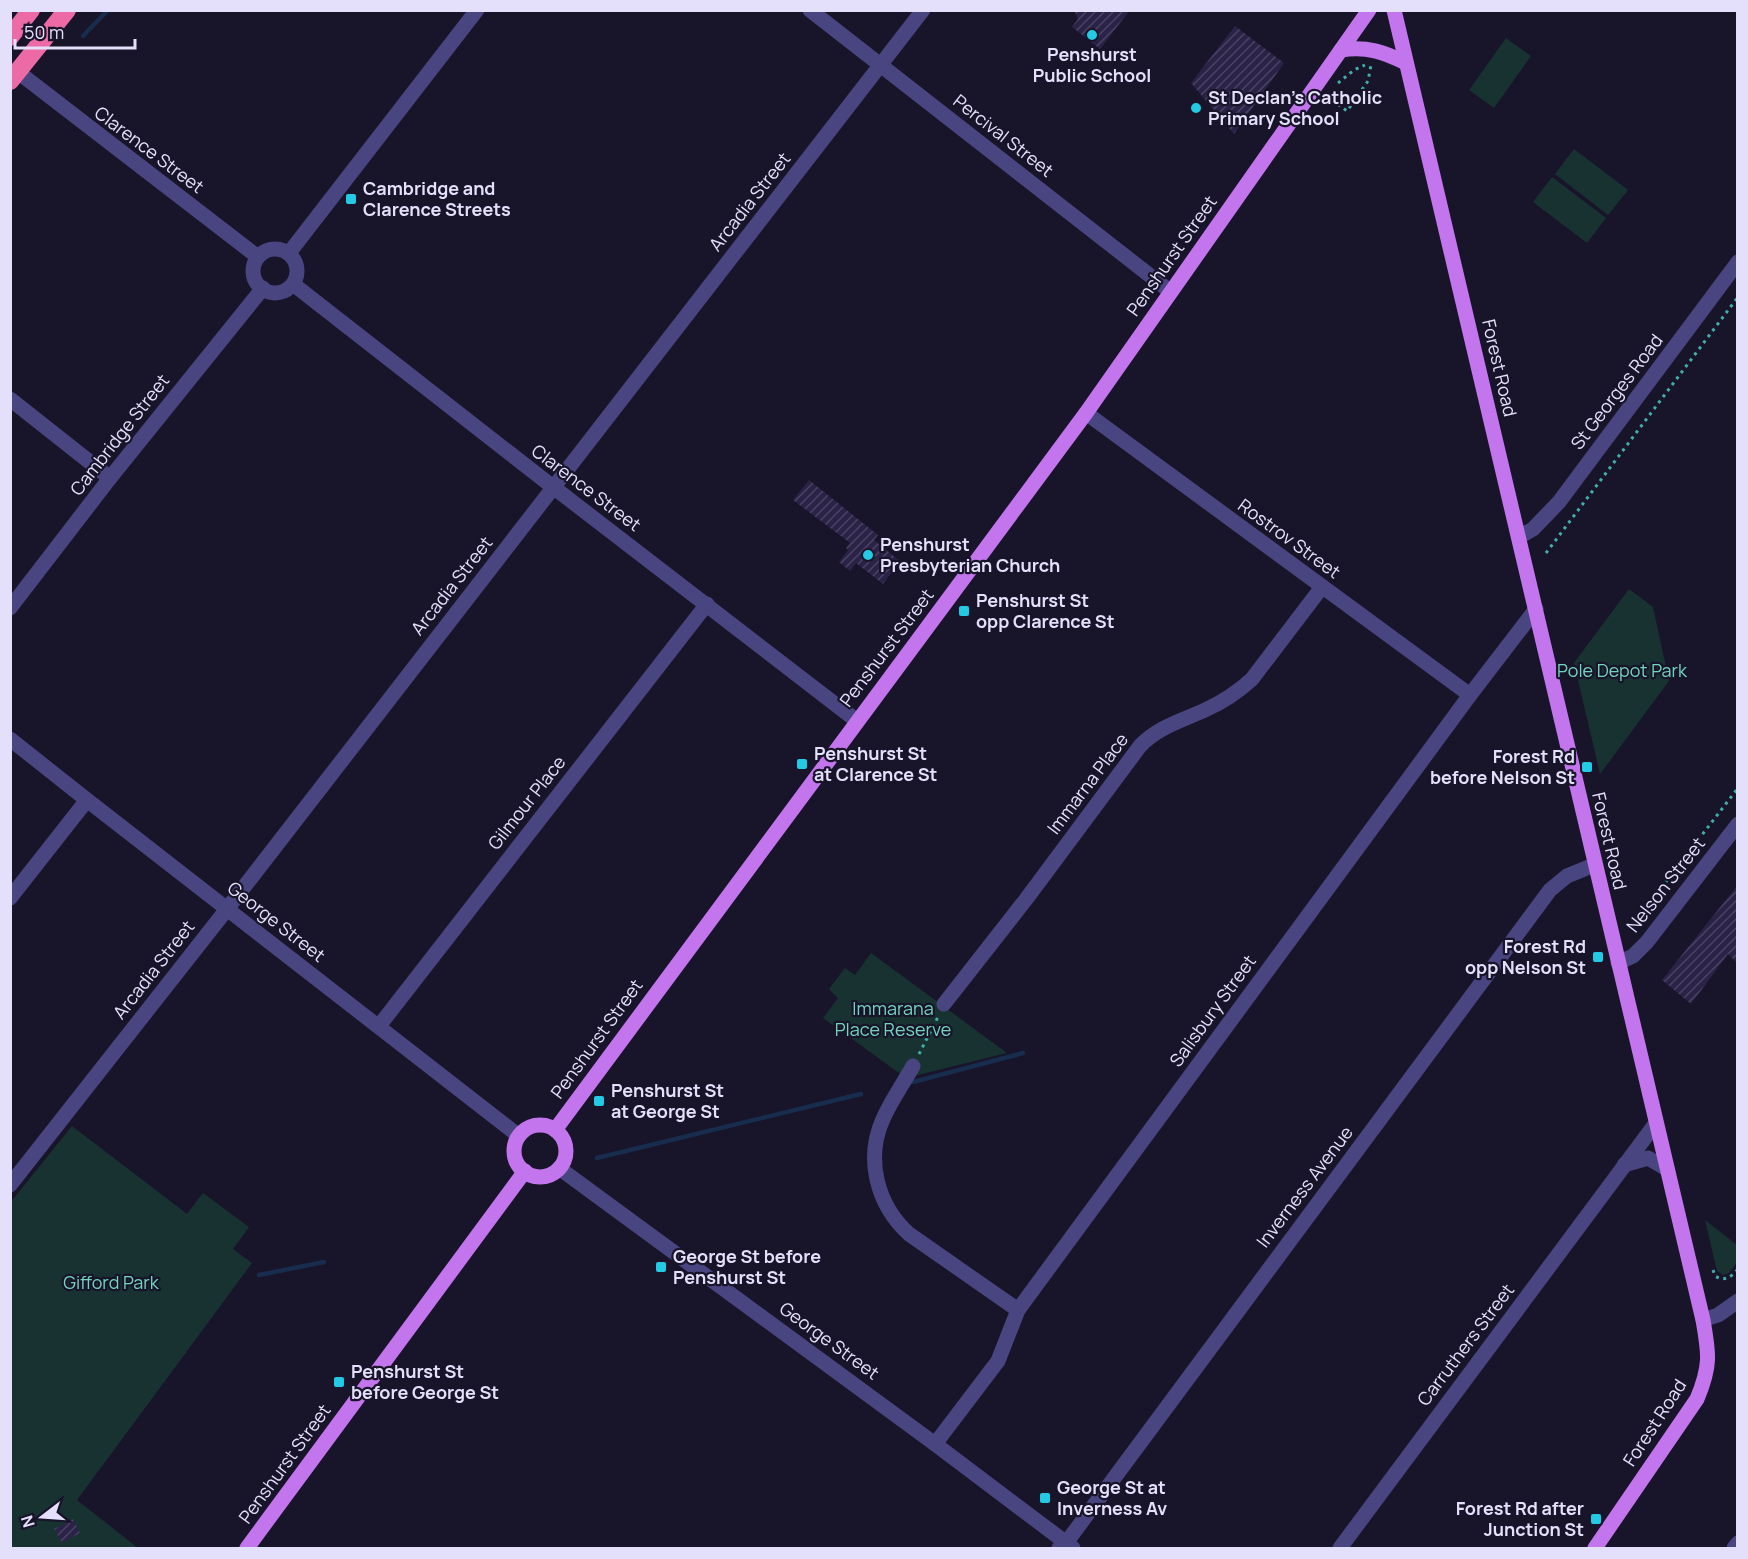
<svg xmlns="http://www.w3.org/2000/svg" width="1748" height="1559" font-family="Manrope,sans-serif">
<defs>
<pattern id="building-hatch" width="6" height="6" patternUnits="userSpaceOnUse" patternTransform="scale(1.5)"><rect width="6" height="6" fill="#2b2347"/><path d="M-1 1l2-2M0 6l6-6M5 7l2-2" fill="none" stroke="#4a4362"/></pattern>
</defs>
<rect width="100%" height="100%" fill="#181429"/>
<!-- green -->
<g fill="#183232">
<path d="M 1506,38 L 1531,56 L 1494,108 L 1469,90 Z"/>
<path d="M 1574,149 L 1628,190 L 1608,215 L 1555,174 Z"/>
<path d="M 1552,177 L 1606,218 L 1587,243 L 1533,202 Z"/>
<path d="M 1629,589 L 1653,607 L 1669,681 L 1600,774 L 1574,663 Z"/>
<path d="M 871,953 L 1007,1053 L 906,1078 L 823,1018 L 838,998 L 829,989 L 845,968 L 855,975 Z"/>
<path d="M 72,1126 L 187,1214 L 203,1193 L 249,1227 L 233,1249 L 252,1263 L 77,1500 L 138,1548 L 11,1548 L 10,1203 Z"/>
<path d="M 1705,1220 L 1737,1245 L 1737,1262 L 1729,1273 L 1723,1275 L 1717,1271 Z"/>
</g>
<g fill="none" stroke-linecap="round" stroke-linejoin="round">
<!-- stream -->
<g stroke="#182c4e" stroke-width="4.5">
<path d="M 83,36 L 108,10"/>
<path d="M 913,1082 L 1023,1053"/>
<path d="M 597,1158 L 861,1094"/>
<path d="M 259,1275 L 324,1262"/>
</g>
</g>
<!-- building -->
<g fill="url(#building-hatch)">
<path d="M 1074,10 L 1130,10 L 1100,49 L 1072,27 L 1078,19 Z"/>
<path d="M 1235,26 L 1284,63 L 1234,134 L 1191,83 Z"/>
<path d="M 809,480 L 878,535 L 874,540 L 900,561 L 883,584 L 856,563 L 850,571 L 839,562 L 848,550 L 846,548 L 850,543 L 793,500 Z"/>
<path d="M 1737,886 L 1737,963 L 1728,954 L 1691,1004 L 1662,980 Z"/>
<path d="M 73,1519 L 80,1533 L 62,1543 L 54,1529 Z"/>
</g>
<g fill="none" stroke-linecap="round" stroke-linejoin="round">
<!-- path -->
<g stroke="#41aeaa" stroke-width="3" stroke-dasharray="3 4.5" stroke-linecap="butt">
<path d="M 1338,83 L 1354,70 L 1365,65"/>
<path d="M 1328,95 L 1327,96 L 1347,111 L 1368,81 L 1371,65"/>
<path d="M 1546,553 L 1738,297"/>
<path d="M 1632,921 L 1639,917 L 1738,788"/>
<path d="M 919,1054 L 938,1017"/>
<path d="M 1713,1270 L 1715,1276 C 1725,1282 1731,1277 1738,1269"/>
</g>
<!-- minor -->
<g stroke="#494581" stroke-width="15">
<path d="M 810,10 L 1171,292"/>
<path d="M 18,72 L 258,257"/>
<circle cx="275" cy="271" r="22"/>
<path d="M 289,253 L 477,10"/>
<path d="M 293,284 L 544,480 L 857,721"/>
<path d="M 10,399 L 110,478"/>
<path d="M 1086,413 L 1470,695"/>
<path d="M 1519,537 L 1533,529 L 1559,502 L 1738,262"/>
<path d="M 10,608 L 110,478 L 263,288"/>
<path d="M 10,739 L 87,800 L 519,1136"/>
<path d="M 10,898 L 87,800"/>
<path d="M 1618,963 L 1633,956 L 1647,942 L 1738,824"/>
<path d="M 944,1004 L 1027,898 L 1140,746 C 1158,727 1181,721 1205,710 C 1223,702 1238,692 1252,679 L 1322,587"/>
<path d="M 379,1026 L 707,604"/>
<path d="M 913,1066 C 903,1084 891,1101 883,1119 C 865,1159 877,1205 909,1234 L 1018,1310"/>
<path d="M 1624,1165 L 1648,1158 L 1667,1169"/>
<path d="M 559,1168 L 935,1444 L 1073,1548"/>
<path d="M 10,1185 L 227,909 L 923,10"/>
<path d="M 1703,1320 L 1718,1315 L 1738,1301"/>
<path d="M 935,1444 L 998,1361 L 1018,1310 L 1470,695 L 1536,609"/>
<path d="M 1059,1548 L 1066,1543 L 1550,890 L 1567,876 L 1594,865"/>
<path d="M 1340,1548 L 1656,1123"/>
<path d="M 1734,1548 L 1738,1543"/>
</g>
<!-- major -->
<g stroke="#c375ed" stroke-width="15">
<path d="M 1394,10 L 1703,1320 C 1709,1354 1711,1366 1697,1399 L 1595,1548"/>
<path d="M 1341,50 C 1367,46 1384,52 1406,63"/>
<circle cx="540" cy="1151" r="26"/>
<path d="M 555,1130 L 1086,413 L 1369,10"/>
<path d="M 247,1548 L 525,1171"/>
</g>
<!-- highway -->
<g stroke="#ec6aa5" stroke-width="18">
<path d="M 10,37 L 31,10"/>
<path d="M 10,81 L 67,10"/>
</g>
</g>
<!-- markers -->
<g fill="#24cae3" stroke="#181429" stroke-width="2">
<circle cx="1092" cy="35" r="6"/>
<circle cx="1196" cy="108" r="6"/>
<rect x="345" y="193" width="12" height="12" rx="3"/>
<circle cx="868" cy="555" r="6"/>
<rect x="958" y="605" width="12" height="12" rx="3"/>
<rect x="796" y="758" width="12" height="12" rx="3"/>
<rect x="1581" y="761" width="12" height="12" rx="3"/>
<rect x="1592" y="951" width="12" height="12" rx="3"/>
<rect x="593" y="1095" width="12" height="12" rx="3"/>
<rect x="655" y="1261" width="12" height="12" rx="3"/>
<rect x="333" y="1376" width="12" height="12" rx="3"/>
<rect x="1039" y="1492" width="12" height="12" rx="3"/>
<rect x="1590" y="1513" width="12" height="12" rx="3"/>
</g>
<g text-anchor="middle" stroke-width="4.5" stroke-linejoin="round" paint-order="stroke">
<!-- poi labels -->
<g font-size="18" font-weight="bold" fill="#e4e0fb" stroke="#181429" text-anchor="start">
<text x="1092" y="61" text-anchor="middle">Penshurst<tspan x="1092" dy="21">Public School</tspan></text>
<text x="1208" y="104">St Declan's Catholic<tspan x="1208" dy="21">Primary School</tspan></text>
<text x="363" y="195">Cambridge and<tspan x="363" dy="21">Clarence Streets</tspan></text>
<text x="880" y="551">Penshurst<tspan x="880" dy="21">Presbyterian Church</tspan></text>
<text x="976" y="607">Penshurst St<tspan x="976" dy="21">opp Clarence St</tspan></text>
<text x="814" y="760">Penshurst St<tspan x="814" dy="21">at Clarence St</tspan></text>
<text x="1575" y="763" text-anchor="end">Forest Rd<tspan x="1575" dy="21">before Nelson St</tspan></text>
<text x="1586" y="953" text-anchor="end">Forest Rd<tspan x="1586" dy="21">opp Nelson St</tspan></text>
<text x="611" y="1097">Penshurst St<tspan x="611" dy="21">at George St</tspan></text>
<text x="673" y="1263">George St before<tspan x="673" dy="21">Penshurst St</tspan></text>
<text x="351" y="1378">Penshurst St<tspan x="351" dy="21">before George St</tspan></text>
<text x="1057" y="1494">George St at<tspan x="1057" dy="21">Inverness Av</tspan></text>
<text x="1584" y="1515" text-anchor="end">Forest Rd after<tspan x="1584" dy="21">Junction St</tspan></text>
</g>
<!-- street labels -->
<g font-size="18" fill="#e4e0fb" stroke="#181429">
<text transform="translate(1003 136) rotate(38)" y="6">Percival Street</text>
<text transform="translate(149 150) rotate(37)" y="6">Clarence Street</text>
<text transform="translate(750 202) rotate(-52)" y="6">Arcadia Street</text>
<text transform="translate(1172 256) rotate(-55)" y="6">Penshurst Street</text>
<text transform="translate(1499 368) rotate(77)" y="6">Forest Road</text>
<text transform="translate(1617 392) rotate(-53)" y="6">St Georges Road</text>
<text transform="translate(120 435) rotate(-52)" y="6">Cambridge Street</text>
<text transform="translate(586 488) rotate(37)" y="6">Clarence Street</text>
<text transform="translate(1289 539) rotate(36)" y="6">Rostrov Street</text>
<text transform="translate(452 586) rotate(-52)" y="6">Arcadia Street</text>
<text transform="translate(887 648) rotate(-53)" y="6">Penshurst Street</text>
<text transform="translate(1088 784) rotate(-53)" y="6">Immarna Place</text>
<text transform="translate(527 803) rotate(-52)" y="6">Gilmour Place</text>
<text transform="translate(1609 841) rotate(77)" y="6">Forest Road</text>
<text transform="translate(1666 885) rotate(-52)" y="6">Nelson Street</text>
<text transform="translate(276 922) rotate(38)" y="6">George Street</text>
<text transform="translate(154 970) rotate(-52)" y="6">Arcadia Street</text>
<text transform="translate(1213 1011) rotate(-54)" y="6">Salisbury Street</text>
<text transform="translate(597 1039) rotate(-54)" y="6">Penshurst Street</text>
<text transform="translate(1305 1187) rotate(-53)" y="6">Inverness Avenue</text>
<text transform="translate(829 1341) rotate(36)" y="6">George Street</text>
<text transform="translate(1466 1345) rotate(-53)" y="6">Carruthers Street</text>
<text transform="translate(1655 1423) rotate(-57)" y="6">Forest Road</text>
<text transform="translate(285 1464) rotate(-54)" y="6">Penshurst Street</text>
</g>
<!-- park labels -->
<g font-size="18" fill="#74d3be" stroke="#181429">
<text x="1622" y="677">Pole Depot Park</text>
<text x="893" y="1015">Immarana<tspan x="893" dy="21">Place Reserve</tspan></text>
<text x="111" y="1289">Gifford Park</text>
</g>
</g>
<!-- border -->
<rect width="1748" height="1559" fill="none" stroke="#e4e0fb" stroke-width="24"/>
<!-- north arrow -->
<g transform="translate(42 1517) rotate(253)" stroke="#181429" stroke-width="4.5" paint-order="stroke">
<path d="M0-4.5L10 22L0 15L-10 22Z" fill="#e4e0fb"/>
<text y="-9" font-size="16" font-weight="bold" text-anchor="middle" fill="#e4e0fb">N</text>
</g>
<!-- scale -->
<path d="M15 39v9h120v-9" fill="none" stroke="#e4e0fb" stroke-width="3"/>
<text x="24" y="39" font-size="18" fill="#e4e0fb" stroke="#181429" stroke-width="4.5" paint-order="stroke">50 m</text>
</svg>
